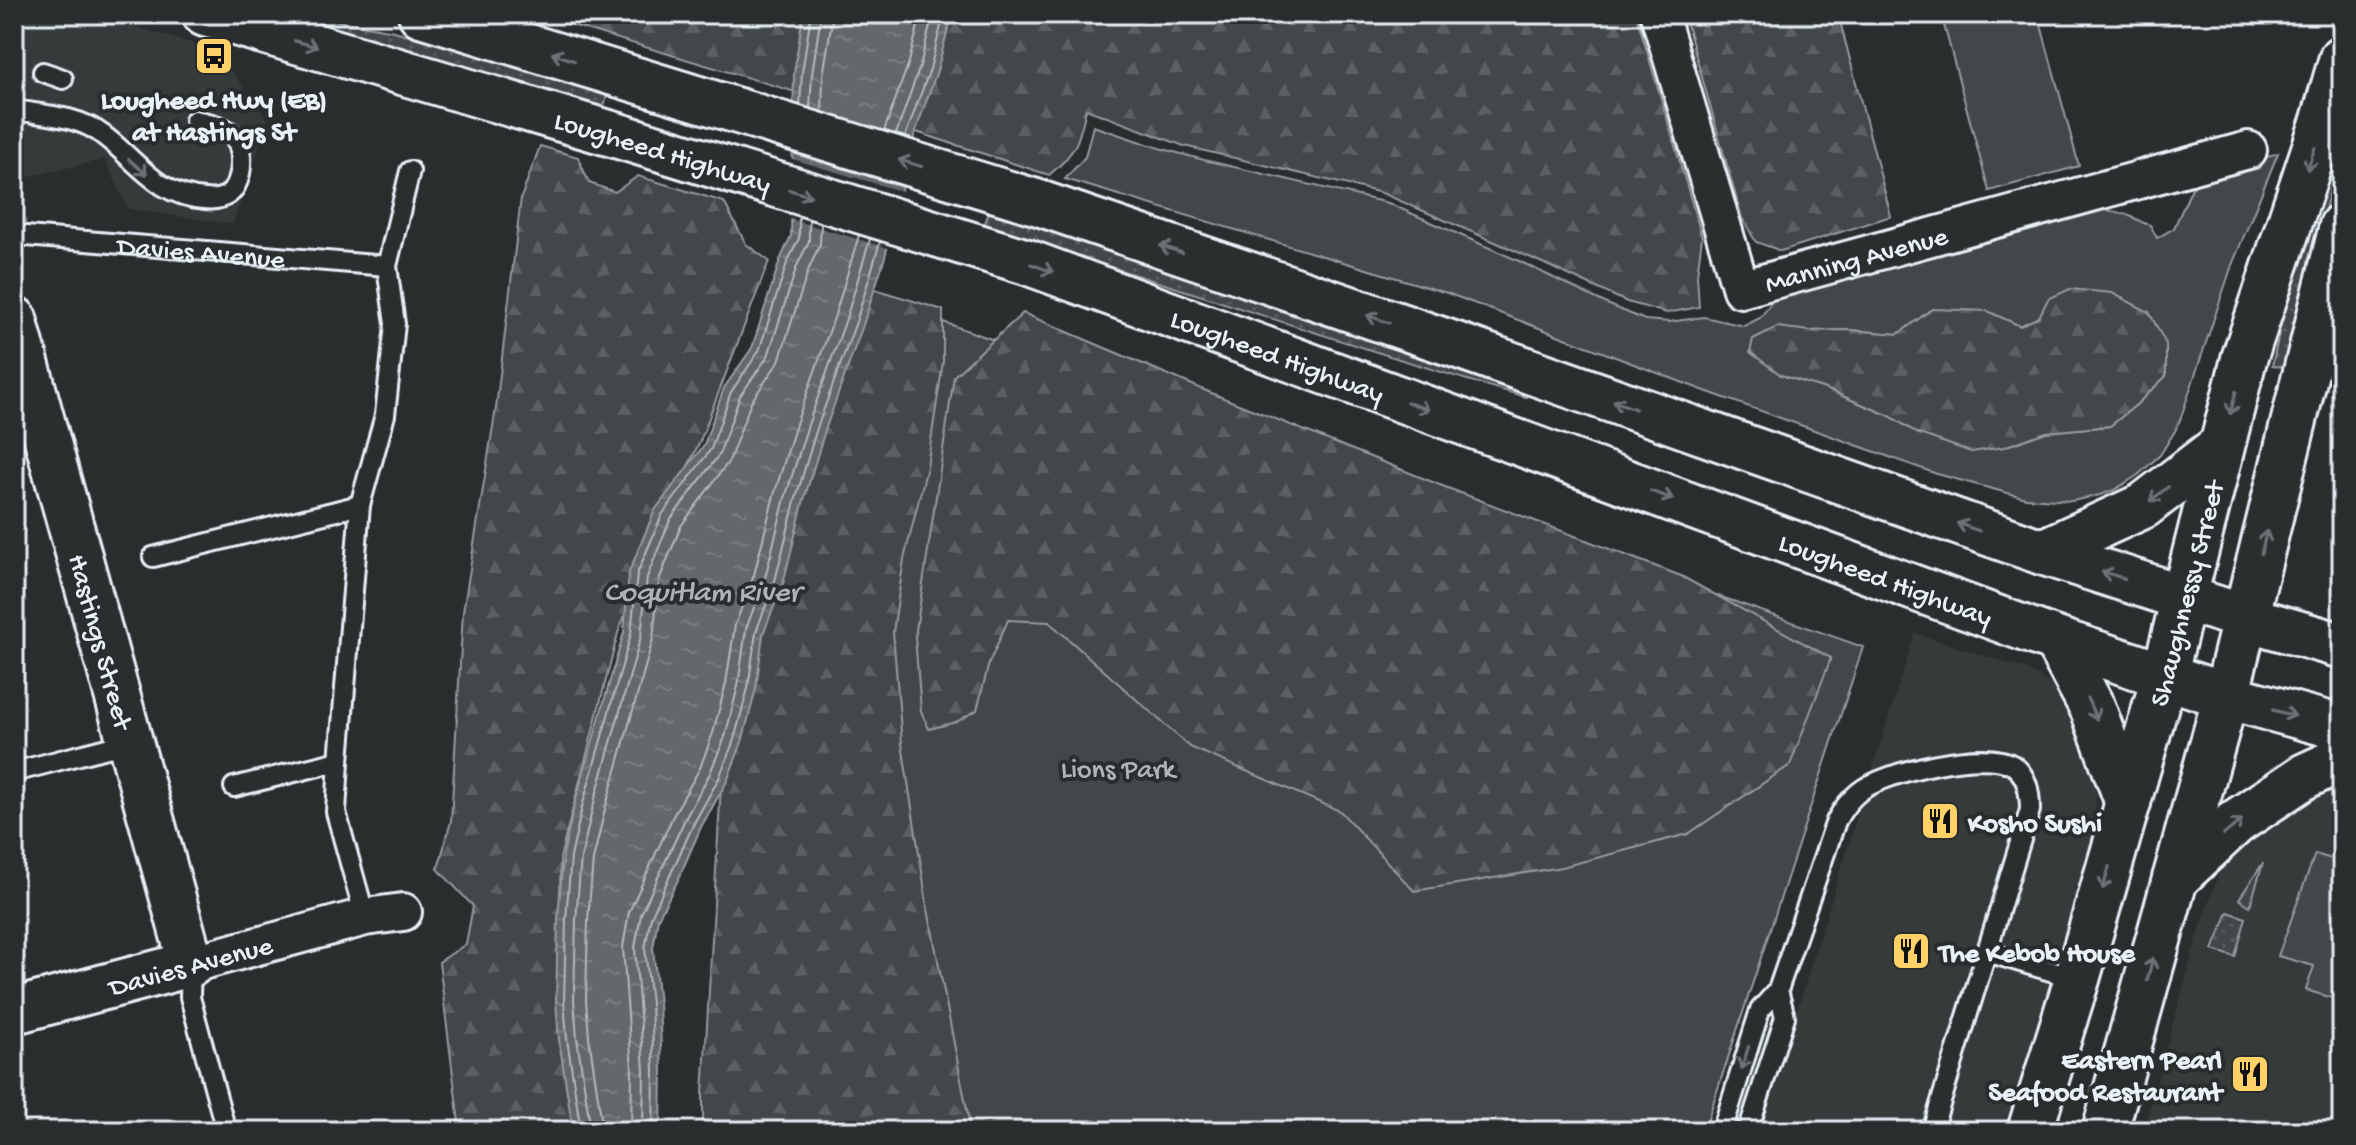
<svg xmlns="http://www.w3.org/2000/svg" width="2356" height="1145" font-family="'Gochi Hand',sans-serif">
<defs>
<pattern id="forest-firs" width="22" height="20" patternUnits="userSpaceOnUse" patternTransform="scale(2)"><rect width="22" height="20" fill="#424648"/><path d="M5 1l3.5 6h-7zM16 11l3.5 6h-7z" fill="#5d6163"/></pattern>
<pattern id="garden-dots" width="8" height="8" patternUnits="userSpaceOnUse" patternTransform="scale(2)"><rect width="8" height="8" fill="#424648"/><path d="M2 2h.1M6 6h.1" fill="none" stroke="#5d6163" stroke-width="1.8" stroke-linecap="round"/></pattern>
<pattern id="water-ripples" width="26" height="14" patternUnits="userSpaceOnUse" patternTransform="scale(2)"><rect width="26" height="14" fill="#63686b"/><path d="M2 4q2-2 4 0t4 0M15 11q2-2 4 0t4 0" fill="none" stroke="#797e81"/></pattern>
</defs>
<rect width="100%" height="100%" fill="#2a2d2e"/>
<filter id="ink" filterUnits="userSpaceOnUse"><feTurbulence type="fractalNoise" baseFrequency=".0125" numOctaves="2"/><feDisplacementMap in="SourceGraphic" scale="16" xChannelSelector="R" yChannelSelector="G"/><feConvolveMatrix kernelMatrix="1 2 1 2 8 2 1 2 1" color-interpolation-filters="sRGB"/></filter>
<g filter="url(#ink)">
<!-- built -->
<g fill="#363a3b">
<path d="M 14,14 L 90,14 L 215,50 L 268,120 L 233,224 L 128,209 L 105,159 L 14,180 Z"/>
<path d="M 1915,633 L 2028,670 L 2052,685 L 2072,707 L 2095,776 L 2096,792 L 2094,836 L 2090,862 L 2011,1131 L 1759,1131 Z"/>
<path d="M 2342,780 L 2342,1131 L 2143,1131 L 2196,941 L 2216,881 L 2227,858 L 2258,822 Z"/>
</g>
<!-- green -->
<g fill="#424648" stroke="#959ca0" stroke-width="2" fill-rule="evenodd">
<path d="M 1941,14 L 2038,14 L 2079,166 L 1989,191 Z"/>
<path d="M 1093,126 L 1159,148 L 1204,160 L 1388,203 L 1519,261 L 1607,304 L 1645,320 L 1669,322 L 1704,317 L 1744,326 L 1760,318 L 1780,291 L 2079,212 C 2099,209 2114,209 2132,217 C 2139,220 2143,224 2150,225 L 2157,238 L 2174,228 L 2192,188 L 2197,184 L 2259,168 L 2268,156 L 2278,153 L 2232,265 L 2180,420 L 2175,431 L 2160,455 L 2138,475 L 2114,490 L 2100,495 L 2072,501 L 2026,498 L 1937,474 L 1705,391 L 1447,293 L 1065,179 L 1085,157 ZM 1987,311 L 2020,326 L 2039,317 L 2166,376 L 2136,405 L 2110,426 L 2045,432 L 2004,447 L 1917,433 L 1890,416 L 1826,389 L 1781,375 L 1810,331 L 1849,330 L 1898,334 Z"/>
<path d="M 864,294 L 1863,647 L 1704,1131 L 733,1131 Z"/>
<path d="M 2315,854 L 2342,862 L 2342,1001 L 2306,990 L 2314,966 L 2278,956 Z"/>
<path d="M 2263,863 L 2250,906 L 2239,899 Z"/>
</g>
<!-- forest -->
<g fill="url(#forest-firs)" stroke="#959ca0" stroke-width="2">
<path d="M 535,14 L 812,14 L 802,94 Z"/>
<path d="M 929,14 L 1636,14 L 1702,237 L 1697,275 L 1699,307 L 1667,313 L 1627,302 L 1525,255 L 1382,193 L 1184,146 L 1086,109 C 1079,141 1076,153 1049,175 L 904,128 Z"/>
<path d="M 1684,14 L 1838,14 L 1891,216 L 1781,251 L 1756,242 L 1742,218 Z"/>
<path d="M 540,146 L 578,157 L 589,183 L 615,192 L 638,176 L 724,202 L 746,244 L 769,261 L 700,441 L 652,542 L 618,633 L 560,858 L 562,1031 L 581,1131 L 460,1131 L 439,962 L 466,944 L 473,906 L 438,869 L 451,821 L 463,612 L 496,408 L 521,198 Z"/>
<path d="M 839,278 L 943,310 L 943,362 L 927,467 L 904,559 L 893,632 L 902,744 L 927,904 L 971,1131 L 703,1131 L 703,1094 L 722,768 Z"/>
<path d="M 2070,289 L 2112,293 L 2149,312 L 2166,344 L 2166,376 L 2136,405 L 2110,426 L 2046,432 L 2004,447 L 1971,452 L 1917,433 L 1890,416 L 1826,389 L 1781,375 L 1750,352 L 1753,339 L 1777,327 L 1810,331 L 1849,330 L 1898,334 L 1932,309 L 1987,311 L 2020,326 L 2039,317 L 2048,299 Z"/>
<path d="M 1023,313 L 1216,395 L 1445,487 L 1681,576 L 1831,658 L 1790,765 L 1688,834 L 1562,867 L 1414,891 L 1340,811 L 1190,747 L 1049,622 L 1008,620 L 989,663 L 977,710 L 956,722 L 929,729 L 921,711 L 915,637 L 954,376 Z"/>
</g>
<!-- garden -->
<g fill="url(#garden-dots)" stroke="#959ca0" stroke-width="2">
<path d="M 322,18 L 394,31 L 608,92 L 602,113 L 319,26 Z"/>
<path d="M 2323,180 L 2333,181 L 2300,296 L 2285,367 L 2272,366 L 2288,292 Z"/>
<path d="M 990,209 L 1528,392 L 1526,397 C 1344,346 1166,280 983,229 Z"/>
<path d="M 2228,912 L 2246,918 L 2235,957 L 2213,950 Z"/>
</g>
<!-- water -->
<path fill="url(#water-ripples)" stroke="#989fa3" stroke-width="2" d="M 803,14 L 952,14 L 937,71 L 914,136 L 885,257 L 863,325 L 825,430 L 803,503 L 783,584 L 763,634 L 756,689 L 742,742 L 727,781 L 701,827 L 677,882 L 658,918 L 653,948 L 659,1003 L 662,1070 L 661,1131 L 573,1131 L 559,1040 L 556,1001 L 558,919 L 563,855 L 574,806 L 624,632 L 629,572 L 655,510 L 704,445 L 724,388 L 752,348 L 780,260 L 791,236 L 794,73 Z"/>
<!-- pier -->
<path fill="#2a2d2e" d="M 789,158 L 904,192 L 891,249 L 787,218 Z"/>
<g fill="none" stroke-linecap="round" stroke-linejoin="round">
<!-- shore -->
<g stroke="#b3bac0" stroke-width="2">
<path d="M 800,105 L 802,73 L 811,14"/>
<path d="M 810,108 L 812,74 L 821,14"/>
<path d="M 822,112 L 823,76 L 833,14"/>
<path d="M 884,131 L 909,62 L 921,14"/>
<path d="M 896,134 L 920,66 L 933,14"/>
<path d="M 905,137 L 930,69 L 944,14"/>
<path d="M 581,1131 L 567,1039 L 564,1001 L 566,919 L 571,857 L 582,807 L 631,634 L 637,574 L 662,515 L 711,449 L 731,392 L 759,351 L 787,263 L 799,238 L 799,217"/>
<path d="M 591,1131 L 577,1038 L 574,1000 L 576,920 L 581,858 L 592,810 L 641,636 L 647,577 L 670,520 L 719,455 L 740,396 L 768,356 L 797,266 L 809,241 L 809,220"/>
<path d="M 603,1131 L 589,1037 L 586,1000 L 588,920 L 593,860 L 604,813 L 653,639 L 659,580 L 681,526 L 729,461 L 751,402 L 779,361 L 808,271 L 820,244 L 821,224"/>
<path d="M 631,1131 L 632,1070 L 623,947 L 629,912 L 674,814 L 700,768 L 713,733 L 726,683 L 735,625 L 754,575 L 774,495 L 797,421 L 835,315 L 859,235"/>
<path d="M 643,1131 L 644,1070 L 635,948 L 641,914 L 685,819 L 710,773 L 725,737 L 738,686 L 746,629 L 765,578 L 785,498 L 808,425 L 846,319 L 870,239"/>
<path d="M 653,1131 L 654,1070 L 651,1004 L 645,948 L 651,917 L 694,823 L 719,778 L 734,740 L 748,688 L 756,632 L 775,581 L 795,501 L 817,428 L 856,322 L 880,242"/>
</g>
<defs>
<g id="lane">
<path d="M 43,72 L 63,79"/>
<path d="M 21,111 C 48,115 80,117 103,135 C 138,161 157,196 205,199 C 213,200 222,199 229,194 C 244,182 246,145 230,132 C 220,125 207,123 195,120"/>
<path id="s1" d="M 14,235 L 387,266"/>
<path d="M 153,557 L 360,505"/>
<path d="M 14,772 L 130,742"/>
<path d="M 234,787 L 339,761"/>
<path d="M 365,917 L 336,812 L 339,761 L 360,505 L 385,415 L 395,324 L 387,266 L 410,171"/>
<path d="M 1987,952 L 2077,979"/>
<path d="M 191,964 L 190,997 L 226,1131"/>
<path d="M 1722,1131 L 1760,1010 L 1778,990 L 1836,821 C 1842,810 1849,800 1859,792 C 1884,772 1986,747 2014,766 C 2028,776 2030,794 2030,810 L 1932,1131"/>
<path d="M 1748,1131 L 1785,1017 L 1778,990"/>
</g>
<g id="street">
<path id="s2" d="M 1659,14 L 1741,289 L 2248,150"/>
<path d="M 191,964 L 365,917 L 403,912"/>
</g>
<g id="secondary">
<path id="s3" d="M 14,319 L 191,964 L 14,1011"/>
<path id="s4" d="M 2030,1131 L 2077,979 L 2164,677 L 2244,359 L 2324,120 L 2342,58"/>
<path d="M 2105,1131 L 2226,696 L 2342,226"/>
</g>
<g id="primary">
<path id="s5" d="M 205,14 L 619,136 L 1027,262 L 2056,640 L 2226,696 L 2342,728"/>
<path d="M 421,14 L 1039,203 L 1456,345 L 2042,552 L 2246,618 L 2342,646"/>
<path d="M 2042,552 L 2143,506 L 2221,446"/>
<path d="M 2056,640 L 2093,709 L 2128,803"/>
<path d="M 2175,879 L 2236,822 L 2305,776 L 2342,759"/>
</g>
</defs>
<!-- lane casing -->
<use href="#lane" stroke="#e8f1f8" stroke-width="24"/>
<!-- street casing -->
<use href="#street" stroke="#e8f1f8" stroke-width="42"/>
<!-- secondary casing -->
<use href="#secondary" stroke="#e8f1f8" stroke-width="50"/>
<!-- primary casing -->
<use href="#primary" stroke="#e8f1f8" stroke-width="50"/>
<!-- lane -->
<use href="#lane" stroke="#2a2d2e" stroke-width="18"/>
<!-- street -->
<use href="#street" stroke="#2a2d2e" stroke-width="36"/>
<!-- secondary -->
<use href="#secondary" stroke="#2a2d2e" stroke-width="44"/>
<!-- primary -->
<use href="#primary" stroke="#2a2d2e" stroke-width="44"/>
</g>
<!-- one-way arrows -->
<defs><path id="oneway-shaft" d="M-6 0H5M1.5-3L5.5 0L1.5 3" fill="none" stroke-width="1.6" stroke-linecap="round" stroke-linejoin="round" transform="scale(2)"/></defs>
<g stroke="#6c7275">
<use href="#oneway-shaft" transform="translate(306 44) rotate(16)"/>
<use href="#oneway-shaft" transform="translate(563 57) rotate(-162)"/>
<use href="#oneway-shaft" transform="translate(2311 159) rotate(109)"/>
<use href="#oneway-shaft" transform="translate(910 163) rotate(-163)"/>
<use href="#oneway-shaft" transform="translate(138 167) rotate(40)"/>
<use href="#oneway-shaft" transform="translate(800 193) rotate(17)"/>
<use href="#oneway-shaft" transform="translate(1171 249) rotate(-161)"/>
<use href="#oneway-shaft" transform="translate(1042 268) rotate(20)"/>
<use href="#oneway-shaft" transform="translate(1378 319) rotate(-161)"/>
<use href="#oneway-shaft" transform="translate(2233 403) rotate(105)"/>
<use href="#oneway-shaft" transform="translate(1624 405) rotate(-160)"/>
<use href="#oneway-shaft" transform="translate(1418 406) rotate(20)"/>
<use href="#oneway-shaft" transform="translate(2159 494) rotate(142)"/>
<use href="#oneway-shaft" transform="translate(1662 495) rotate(20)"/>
<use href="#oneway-shaft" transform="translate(1968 527) rotate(-161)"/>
<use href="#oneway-shaft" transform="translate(2264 542) rotate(-76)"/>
<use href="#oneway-shaft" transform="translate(2113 575) rotate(-163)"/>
<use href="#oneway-shaft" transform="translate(2092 709) rotate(66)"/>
<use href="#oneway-shaft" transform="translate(2284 713) rotate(15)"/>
<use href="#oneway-shaft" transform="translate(2233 827) rotate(-40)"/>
<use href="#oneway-shaft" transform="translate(2106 878) rotate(106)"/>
<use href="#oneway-shaft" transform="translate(2150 969) rotate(-75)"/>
<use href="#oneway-shaft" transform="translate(1745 1058) rotate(107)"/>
</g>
</g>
<!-- icons -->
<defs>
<symbol id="bus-square" viewBox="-11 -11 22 22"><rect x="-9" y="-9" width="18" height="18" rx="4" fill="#ffd166" stroke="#2a2d2e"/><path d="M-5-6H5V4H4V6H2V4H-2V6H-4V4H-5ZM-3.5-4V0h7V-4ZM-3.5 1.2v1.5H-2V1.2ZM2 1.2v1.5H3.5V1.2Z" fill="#111"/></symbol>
<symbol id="restaurant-square" viewBox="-11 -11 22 22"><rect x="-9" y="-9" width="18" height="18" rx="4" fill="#ffd166" stroke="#2a2d2e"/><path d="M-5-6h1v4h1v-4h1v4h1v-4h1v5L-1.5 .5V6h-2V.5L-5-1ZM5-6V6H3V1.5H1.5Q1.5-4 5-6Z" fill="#111"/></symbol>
</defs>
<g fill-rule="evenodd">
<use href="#bus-square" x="192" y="34" width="44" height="44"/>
<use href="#restaurant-square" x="1918" y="799" width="44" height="44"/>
<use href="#restaurant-square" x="1889" y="929" width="44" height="44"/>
<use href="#restaurant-square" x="2228" y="1052" width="44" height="44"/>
</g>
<g text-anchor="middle" stroke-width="8" stroke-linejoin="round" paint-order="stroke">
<!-- poi labels -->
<g font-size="28" font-weight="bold" fill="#e8f1f8" stroke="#2a2d2e" text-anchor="start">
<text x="214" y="108" text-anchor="middle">Lougheed Hwy (EB)<tspan x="214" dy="32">at Hastings St</tspan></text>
<text x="1968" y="831">Kosho Sushi</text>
<text x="1939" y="961">The Kebob House</text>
<text x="2222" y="1068" text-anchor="end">Eastern Pearl<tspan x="2222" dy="32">Seafood Restaurant</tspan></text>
</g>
<!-- street labels -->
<g font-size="28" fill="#e8f1f8" stroke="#2a2d2e">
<text dy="10" stroke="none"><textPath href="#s5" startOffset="478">Lougheed Highway</textPath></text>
<text dy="10" stroke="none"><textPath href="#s1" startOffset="188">Davies Avenue</textPath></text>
<text dy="10" stroke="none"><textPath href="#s2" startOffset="406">Manning Avenue</textPath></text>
<text dy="10" stroke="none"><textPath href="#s5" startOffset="1126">Lougheed Highway</textPath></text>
<text dy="10" stroke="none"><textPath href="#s5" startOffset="1774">Lougheed Highway</textPath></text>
<text dy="10" stroke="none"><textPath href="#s4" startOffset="560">Shaughnessy Street</textPath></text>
<text dy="10" stroke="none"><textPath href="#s3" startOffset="334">Hastings Street</textPath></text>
<text transform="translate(190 964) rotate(-15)" y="10">Davies Avenue</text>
</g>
<!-- park labels -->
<g font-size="28" fill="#aeb5ba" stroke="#2a2d2e">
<text x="1118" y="777">Lions Park</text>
</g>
<!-- water labels -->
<g font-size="30" font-style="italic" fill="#acb3b9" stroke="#2a2d2e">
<text x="702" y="600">Coquitlam River</text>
</g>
</g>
<!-- margin -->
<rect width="2356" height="1145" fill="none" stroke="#2a2d2e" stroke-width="48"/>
<rect x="24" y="24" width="2308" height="1097" fill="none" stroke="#e8f1f8" stroke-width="3" filter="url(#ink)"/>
</svg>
